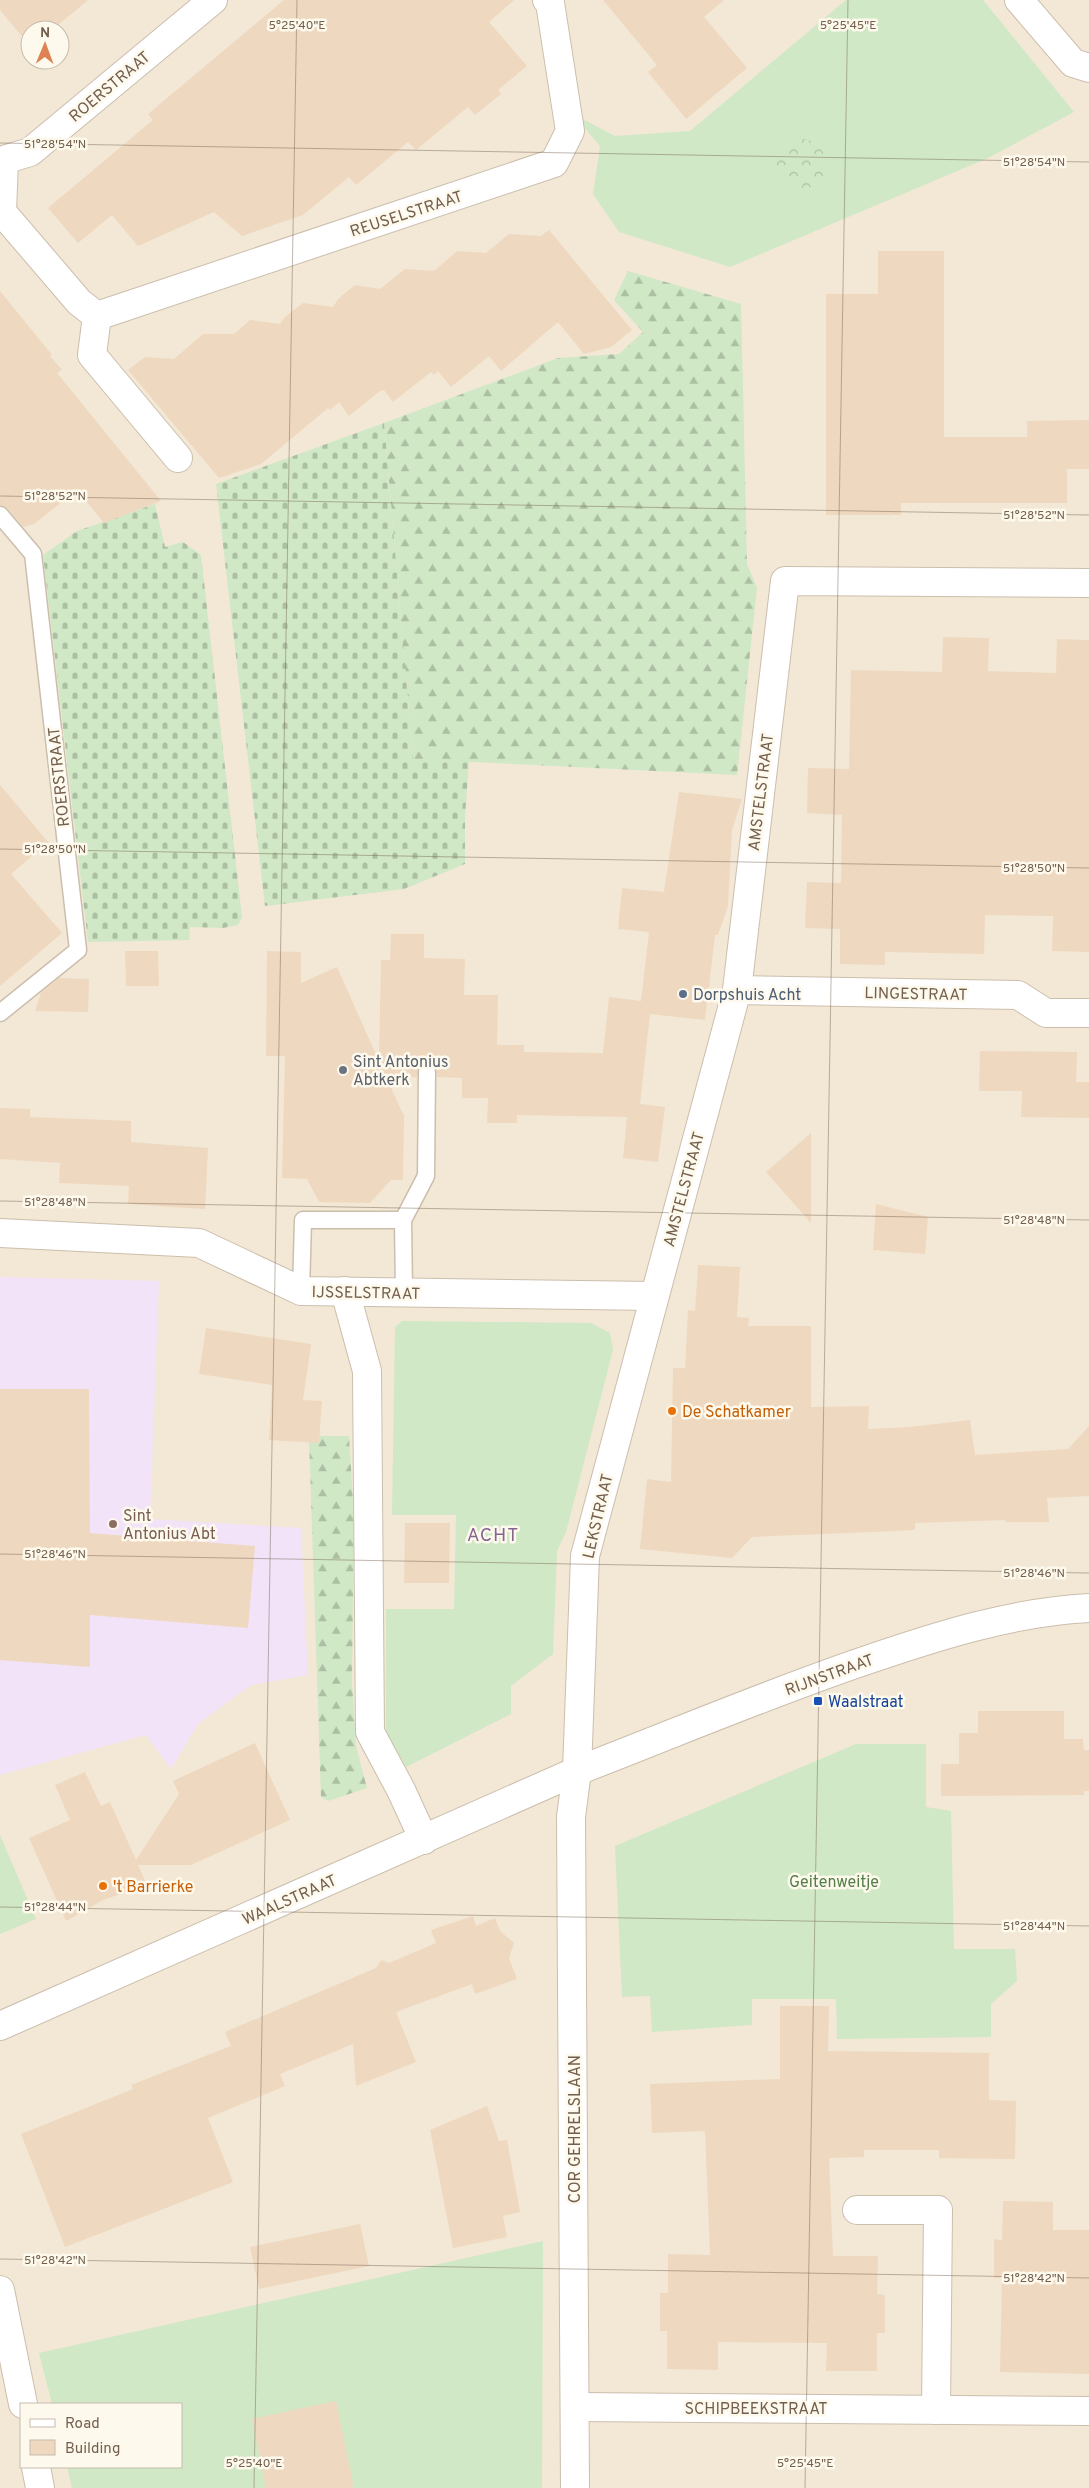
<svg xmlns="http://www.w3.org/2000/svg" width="1089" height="2488" font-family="Overpass,sans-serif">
<defs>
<pattern id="forest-firs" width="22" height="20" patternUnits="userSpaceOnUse" patternTransform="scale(1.25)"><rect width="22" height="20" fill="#d0e8c6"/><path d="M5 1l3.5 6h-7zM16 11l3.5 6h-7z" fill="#adbfa3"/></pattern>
<pattern id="cemetery-stones" width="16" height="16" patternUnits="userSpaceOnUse" patternTransform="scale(1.25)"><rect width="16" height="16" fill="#d0e8c6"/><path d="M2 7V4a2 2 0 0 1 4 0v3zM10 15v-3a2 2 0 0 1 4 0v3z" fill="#adbfa3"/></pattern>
<pattern id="park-crowns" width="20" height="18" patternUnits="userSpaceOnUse" patternTransform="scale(1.25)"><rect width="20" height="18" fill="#d0e8c6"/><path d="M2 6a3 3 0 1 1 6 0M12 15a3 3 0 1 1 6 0" fill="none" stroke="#adbfa3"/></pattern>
</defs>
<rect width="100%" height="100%" fill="#fbf5e7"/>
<!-- residential -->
<path fill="#f2e8d5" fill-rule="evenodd" d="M 0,0 L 1089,0 L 1089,2488 L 0,2488 ZM 30,30 L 60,30 L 60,60 L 30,60 ZM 21,2404 L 181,2404 L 181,2467 L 21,2467 Z"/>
<!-- education -->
<path fill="#f2e3f8" d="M 0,1277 L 159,1281 L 150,1519 L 301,1528 L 308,1675 L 251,1685 L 198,1724 L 171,1769 L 146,1735 L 0,1775 Z"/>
<!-- grass -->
<g fill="#d0e8c6">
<path d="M 846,0 L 983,0 L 1074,112 L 988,158 L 730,267 L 619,232 L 593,194 L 600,146 L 573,114 L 615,136 L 690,131 Z"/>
<path d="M 402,1321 L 591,1323 L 610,1333 L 613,1350 L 566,1532 L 557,1551 L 553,1654 L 511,1686 L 511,1714 L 406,1767 L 386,1733 L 386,1609 L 454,1609 L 456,1515 L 392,1515 L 395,1327 Z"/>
<path d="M 856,1744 L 926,1744 L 926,1807 L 951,1811 L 954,1949 L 1015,1949 L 1017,1981 L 991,2004 L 991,2037 L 837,2039 L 836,1999 L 752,1999 L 752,2025 L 652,2032 L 650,1996 L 622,1997 L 615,1846 Z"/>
<path d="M 0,1835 L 36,1919 L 0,1934 Z"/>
<path d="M 543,2241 L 542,2488 L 72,2488 L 67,2467 L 181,2467 L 181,2404 L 52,2404 L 39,2353 Z"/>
</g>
<!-- forest -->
<g fill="url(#forest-firs)">
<path d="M 628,271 L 741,304 L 747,564 L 757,588 L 737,775 L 413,759 L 384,423 L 558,358 L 619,354 L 643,332 L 614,300 Z"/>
<path d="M 312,1436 L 349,1436 L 354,1518 L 352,1680 L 356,1746 L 367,1788 L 328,1801 L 321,1797 L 309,1438 Z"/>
</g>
<!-- cemetery -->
<g fill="url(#cemetery-stones)">
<path d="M 384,423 L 413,759 L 469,761 L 465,816 L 465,864 L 404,889 L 265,906 L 216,484 Z"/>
<path d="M 155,504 L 165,547 L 183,542 L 201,555 L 242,917 L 238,925 L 223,928 L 190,927 L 189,940 L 88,942 L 43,555 L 77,531 Z"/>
</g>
<!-- park -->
<circle fill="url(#park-crowns)" cx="801" cy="164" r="25"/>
<!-- building -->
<g fill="#efd8c0">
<path d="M 0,0 L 88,0 L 52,30 L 30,30 L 30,46 L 0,10 Z"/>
<path d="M 284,0 L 514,0 L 489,22 L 527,66 L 498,90 L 501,94 L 475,115 L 468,107 L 416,150 L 408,142 L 356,185 L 349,177 L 303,215 L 242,236 L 214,212 L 138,246 L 112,215 L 78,243 L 48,208 L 153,120 L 148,114 Z"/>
<path d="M 603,0 L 724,0 L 704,17 L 747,68 L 686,119 L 648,72 L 657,65 Z"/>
<path d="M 549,230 L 632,330 L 611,347 L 584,354 L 558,322 L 501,371 L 489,356 L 451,387 L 438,371 L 434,375 L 431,372 L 393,402 L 384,390 L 380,391 L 349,416 L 339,402 L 330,410 L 328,408 L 261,464 L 219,478 L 128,370 L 145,357 L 174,359 L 203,334 L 234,334 L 250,320 L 280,324 L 285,317 L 303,303 L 333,307 L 338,299 L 355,285 L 380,289 L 405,269 L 434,271 L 457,251 L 486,253 L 509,234 L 541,236 Z"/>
<path d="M 878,251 L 944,251 L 944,437 L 1027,437 L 1027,421 L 1089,420 L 1089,469 L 1067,469 L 1067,503 L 901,503 L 901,515 L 826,515 L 826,294 L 878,294 Z"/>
<path d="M 0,291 L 52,355 L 50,356 L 62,370 L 57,373 L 161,501 L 104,523 L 77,490 L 34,524 L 23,527 L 8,509 L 0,505 Z"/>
<path d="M 943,637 L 989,638 L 988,671 L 1056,673 L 1057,639 L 1089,640 L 1089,952 L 1052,951 L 1053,916 L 985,915 L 984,954 L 885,952 L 885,965 L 840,964 L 840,929 L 805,928 L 807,882 L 841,883 L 842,815 L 807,813 L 808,768 L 849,769 L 851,670 L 942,672 Z"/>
<path d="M 0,785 L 48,842 L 11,874 L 62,933 L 0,986 Z"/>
<path d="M 679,792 L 742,799 L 732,830 L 728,906 L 718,935 L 715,935 L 705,1020 L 650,1014 L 640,1104 L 665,1107 L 658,1162 L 623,1158 L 627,1117 L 517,1115 L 517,1123 L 487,1123 L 488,1098 L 462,1098 L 462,1078 L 437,1077 L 435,1067 L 427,1062 L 419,1067 L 417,1077 L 386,1077 L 404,1116 L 403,1180 L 391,1180 L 370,1203 L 319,1202 L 307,1179 L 282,1178 L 285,1056 L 266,1056 L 267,951 L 301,952 L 301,983 L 337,967 L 379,1061 L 381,960 L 390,960 L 391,934 L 424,934 L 424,958 L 465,959 L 464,995 L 498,995 L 497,1045 L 524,1045 L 524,1052 L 603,1053 L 609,997 L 641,1001 L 649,932 L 618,929 L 622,888 L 664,892 Z"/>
<path d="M 125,951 L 158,951 L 159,986 L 126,986 Z"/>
<path d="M 59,978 L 89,979 L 88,1012 L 35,1011 L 41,993 Z"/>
<path d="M 980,1051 L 1077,1052 L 1076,1082 L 1089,1082 L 1089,1118 L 1021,1117 L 1022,1091 L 979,1091 Z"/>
<path d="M 0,1108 L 30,1109 L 30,1117 L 131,1121 L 131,1142 L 208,1148 L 205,1209 L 128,1204 L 129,1186 L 59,1183 L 60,1163 L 0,1159 Z"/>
<path d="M 811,1133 L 811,1223 L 766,1172 Z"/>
<path d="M 876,1204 L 928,1217 L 925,1254 L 873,1250 Z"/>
<path d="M 698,1265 L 740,1267 L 737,1317 L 749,1318 L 748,1326 L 811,1326 L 811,1407 L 869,1406 L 868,1429 L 910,1427 L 970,1420 L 975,1455 L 1068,1449 L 1089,1426 L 1089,1496 L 1047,1498 L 1049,1522 L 1005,1522 L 1005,1520 L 915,1523 L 915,1530 L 896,1531 L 752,1537 L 732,1558 L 640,1549 L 647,1479 L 671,1482 L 673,1368 L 685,1368 L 688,1310 L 695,1311 Z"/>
<path d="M 206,1328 L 311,1344 L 303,1400 L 322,1401 L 319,1443 L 269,1440 L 272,1385 L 199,1374 Z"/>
<path d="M 0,1389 L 89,1389 L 90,1533 L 255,1546 L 248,1628 L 90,1615 L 90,1667 L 0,1660 Z"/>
<path d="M 405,1523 L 450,1523 L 449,1583 L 404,1583 Z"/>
<path d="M 978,1711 L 1064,1711 L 1064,1739 L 1083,1739 L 1084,1750 L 1089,1750 L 1089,1791 L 1084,1791 L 1084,1795 L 941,1796 L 941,1764 L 959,1764 L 959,1733 L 978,1733 Z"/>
<path d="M 255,1743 L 290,1820 L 191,1865 L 138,1865 L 147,1885 L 103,1900 L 66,1921 L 29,1838 L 70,1820 L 55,1785 L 85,1772 L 101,1806 L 110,1802 L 136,1860 L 179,1794 L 173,1781 Z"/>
<path d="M 473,1916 L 476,1926 L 495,1918 L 500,1931 L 514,1943 L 509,1958 L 517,1979 L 475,1994 L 472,1984 L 396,2012 L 416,2062 L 356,2086 L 353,2044 L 280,2074 L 285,2086 L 208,2118 L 233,2182 L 65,2247 L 21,2134 L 133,2089 L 131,2085 L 231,2046 L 225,2032 L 376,1968 L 381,1960 L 389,1963 L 436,1943 L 431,1930 Z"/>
<path d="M 780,2006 L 829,2006 L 828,2051 L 989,2053 L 989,2100 L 1016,2101 L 1015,2159 L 939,2158 L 939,2150 L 864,2150 L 864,2157 L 829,2158 L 833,2256 L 878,2256 L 877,2294 L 885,2295 L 885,2333 L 877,2333 L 877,2371 L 826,2371 L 827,2343 L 718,2342 L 718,2370 L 667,2369 L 667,2331 L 660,2331 L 660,2293 L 668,2293 L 668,2254 L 710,2255 L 705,2131 L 652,2133 L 650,2084 L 780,2079 Z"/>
<path d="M 487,2106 L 499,2141 L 507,2140 L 520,2212 L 503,2216 L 507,2237 L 453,2248 L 430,2130 Z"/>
<path d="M 1003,2201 L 1053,2202 L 1053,2230 L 1089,2230 L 1089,2374 L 1000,2372 L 1002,2278 L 994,2278 L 994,2239 L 1002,2240 Z"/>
<path d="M 360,2224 L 369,2266 L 259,2289 L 250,2247 Z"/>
<path d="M 336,2401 L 354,2488 L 266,2488 L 252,2419 Z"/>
</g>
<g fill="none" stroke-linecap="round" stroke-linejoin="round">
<defs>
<g id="service">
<path d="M 0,515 L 33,554 L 78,950 L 0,1013"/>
<path d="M 301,1291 L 303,1220 L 403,1220"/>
<path d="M 404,1292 L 403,1220 L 426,1176 L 427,1072"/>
</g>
<g id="minor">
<path d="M 1019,0 L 1073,63 L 1089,68"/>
<path d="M 0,161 L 30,152 L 213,0"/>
<path d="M 4,161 L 2,212 L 79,302 L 97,316 L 554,163 L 570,131 L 550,3 L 547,0"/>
<path d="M 97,316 L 92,355 L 178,458"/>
<path d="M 737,990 L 1018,995 L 1046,1013 L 1089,1013"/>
<path d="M 0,1233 L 199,1243 L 301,1291 L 653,1296"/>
<path d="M 345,1291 L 367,1371 L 370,1732 L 401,1790 L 424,1840"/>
<path d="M 0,2026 L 577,1771 L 585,1556 L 737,990 L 785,581 L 1089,583"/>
<path d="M 857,2210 L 938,2210 L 936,2410"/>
<path d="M 0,2290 L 23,2404"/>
<path d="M 576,2407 L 1089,2411"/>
<path d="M 36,2467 L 40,2488"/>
</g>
<path id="tertiary" d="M 575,2488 L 571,1817 L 577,1771 C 673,1734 767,1694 864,1661 C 937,1636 1012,1612 1089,1608"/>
</defs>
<!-- service casing -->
<use href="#service" stroke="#ccbead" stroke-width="19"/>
<!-- minor casing -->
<use href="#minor" stroke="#ccbead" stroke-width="30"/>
<!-- tertiary casing -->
<use href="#tertiary" stroke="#ccbead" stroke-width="30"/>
<!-- service -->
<use href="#service" stroke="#fff" stroke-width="16"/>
<!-- minor -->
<use href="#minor" stroke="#fff" stroke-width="28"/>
<!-- tertiary -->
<use href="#tertiary" stroke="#fff" stroke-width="28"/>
</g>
<!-- ticks -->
<path fill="none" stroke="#735f4d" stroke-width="1" stroke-opacity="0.45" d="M 0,143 L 1089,162M 0,496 L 1089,515M 0,849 L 1089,868M 0,1201 L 1089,1220M 0,1554 L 1089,1573M 0,1907 L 1089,1926M 0,2259 L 1089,2278M 254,2488 L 297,0M 805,2488 L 848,0"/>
<!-- markers -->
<circle fill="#5c6f8a" stroke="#fef9ed" stroke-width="2" cx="683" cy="994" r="5"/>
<circle fill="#6b7280" stroke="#fef9ed" stroke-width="2" cx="343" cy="1070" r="5"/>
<g fill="#e8710a" stroke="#fef9ed" stroke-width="2">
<circle cx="672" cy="1411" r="5"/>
<circle cx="103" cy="1886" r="5"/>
</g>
<circle fill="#8d6e63" stroke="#fef9ed" stroke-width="2" cx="113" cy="1524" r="5"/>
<rect fill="#1a4fb4" stroke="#fef9ed" stroke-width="2" x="813" y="1696" width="10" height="10" rx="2.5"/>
<g text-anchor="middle" stroke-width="5" stroke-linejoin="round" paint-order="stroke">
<!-- street labels -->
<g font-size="16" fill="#735f4d" stroke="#fef9ed">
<text transform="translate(109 86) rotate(-40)" y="6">ROERSTRAAT</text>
<text transform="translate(406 213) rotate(-18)" y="6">REUSELSTRAAT</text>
<text transform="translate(58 777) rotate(-96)" y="6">ROERSTRAAT</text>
<text transform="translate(760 792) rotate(-83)" y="6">AMSTELSTRAAT</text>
<text transform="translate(916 993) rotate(1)" y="6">LINGESTRAAT</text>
<text transform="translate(683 1189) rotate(-75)" y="6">AMSTELSTRAAT</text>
<text transform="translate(366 1292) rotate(1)" y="6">IJSSELSTRAAT</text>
<text transform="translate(597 1516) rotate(-77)" y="6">LEKSTRAAT</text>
<text transform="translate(829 1674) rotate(-20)" y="6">RIJNSTRAAT</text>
<text transform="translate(289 1899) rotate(-24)" y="6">WAALSTRAAT</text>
<text transform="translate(574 2129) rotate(-90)" y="6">COR GEHRELSLAAN</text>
<text x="756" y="2414">SCHIPBEEKSTRAAT</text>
</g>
<!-- service labels -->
<g font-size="16" fill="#4e5e75" stroke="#fef9ed" text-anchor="start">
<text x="693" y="1000">Dorpshuis Acht</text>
</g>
<!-- worship labels -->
<g font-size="16" fill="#5b616d" stroke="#fef9ed" text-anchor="start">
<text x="353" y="1067">Sint Antonius<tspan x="353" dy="18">Abtkerk</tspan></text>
</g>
<!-- food labels -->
<g font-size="16" fill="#c56008" stroke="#fef9ed" text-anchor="start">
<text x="682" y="1417">De Schatkamer</text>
<text x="113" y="1892">'t Barrierke</text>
</g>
<!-- education labels -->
<g font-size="16" fill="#785e54" stroke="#fef9ed" text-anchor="start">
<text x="123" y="1521">Sint<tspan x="123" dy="18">Antonius Abt</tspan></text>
</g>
<!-- transit labels -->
<g font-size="16" fill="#164399" stroke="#fef9ed" text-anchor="start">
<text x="828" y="1707">Waalstraat</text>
</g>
<!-- park labels -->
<g font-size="16" fill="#527e48" stroke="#fef9ed">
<text x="834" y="1887">Geitenweitje</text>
</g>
<!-- quarter labels -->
<g font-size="19" letter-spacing="1" fill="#86648f" stroke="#fef9ed">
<text x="493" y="1541">ACHT</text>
</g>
</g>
<g font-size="12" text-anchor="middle" fill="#735f4d" stroke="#fef9ed" stroke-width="5" stroke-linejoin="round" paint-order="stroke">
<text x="297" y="29">5°25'40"E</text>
<text x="848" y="29">5°25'45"E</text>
<text x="55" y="148">51°28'54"N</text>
<text x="1034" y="166">51°28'54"N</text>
<text x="55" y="500">51°28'52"N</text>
<text x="1034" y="519">51°28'52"N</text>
<text x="55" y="853">51°28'50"N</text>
<text x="1034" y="872">51°28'50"N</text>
<text x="55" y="1206">51°28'48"N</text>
<text x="1034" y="1224">51°28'48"N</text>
<text x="55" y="1558">51°28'46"N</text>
<text x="1034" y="1577">51°28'46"N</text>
<text x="55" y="1911">51°28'44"N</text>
<text x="1034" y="1930">51°28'44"N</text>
<text x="55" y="2264">51°28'42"N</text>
<text x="1034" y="2282">51°28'42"N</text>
<text x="254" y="2467">5°25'40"E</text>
<text x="805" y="2467">5°25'45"E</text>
</g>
<!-- legend -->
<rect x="20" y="2403" width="162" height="65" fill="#fef9ed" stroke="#c6bbad"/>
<rect x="30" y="2419" width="25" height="8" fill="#ffffff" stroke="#c6bbad"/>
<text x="65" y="2428" font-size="15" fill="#735f4d">Road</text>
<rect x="30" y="2440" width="25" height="15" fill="#efd8c0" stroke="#c6bbad"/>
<text x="65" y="2453" font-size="15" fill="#735f4d">Building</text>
<!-- north arrow -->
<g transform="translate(45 45) rotate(1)"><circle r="24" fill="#fef9ed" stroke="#c6bbad"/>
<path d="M0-4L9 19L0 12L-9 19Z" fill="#de8253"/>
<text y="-8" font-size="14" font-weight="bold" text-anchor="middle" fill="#735f4d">N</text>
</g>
</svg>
